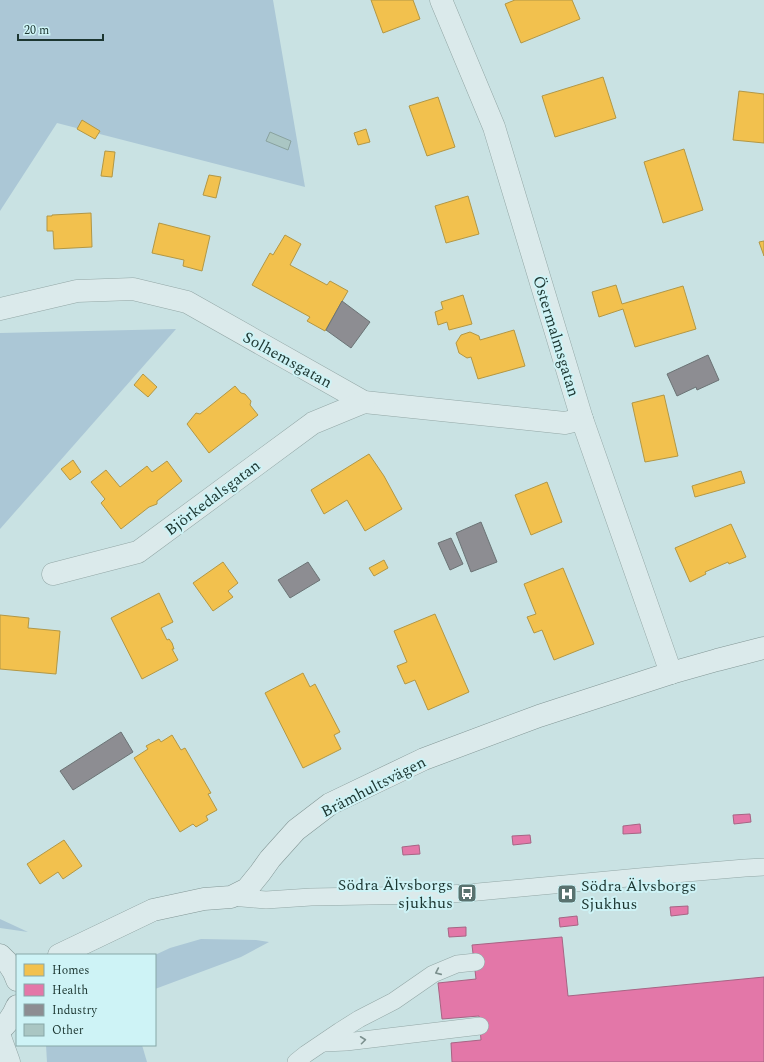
<svg xmlns="http://www.w3.org/2000/svg" width="764" height="1062" font-family="Spectral,serif">
<rect width="100%" height="100%" fill="#c9e2e3"/>
<!-- green -->
<g fill="#abc7d6">
<path d="M 0,0 L 273,0 L 305,187 L 57,123 L 0,211 Z"/>
<path d="M 176,329 L 0,529 L 0,333 Z"/>
<path d="M 0,919 L 28,932 L 0,928 Z"/>
<path d="M 201,939 L 256,940 L 269,942 L 241,957 L 155,989 L 155,955 L 170,948 Z"/>
<path d="M 46,1045 L 142,1045 L 147,1062 L 47,1062 Z"/>
</g>
<!-- homes -->
<g fill="#f2c14e" stroke="#b29745">
<path d="M 371,0 L 413,0 L 420,19 L 383,33 Z"/>
<path d="M 515,0 L 572,0 L 580,19 L 521,43 L 505,4 Z"/>
<path d="M 603,77 L 616,118 L 555,137 L 542,96 Z"/>
<path d="M 739,91 L 764,94 L 764,143 L 733,140 Z"/>
<path d="M 438,97 L 455,147 L 427,156 L 409,106 Z"/>
<path d="M 82,120 L 100,131 L 95,139 L 77,129 Z"/>
<path d="M 366,129 L 370,142 L 358,145 L 354,133 Z"/>
<path d="M 684,149 L 703,210 L 663,223 L 644,162 Z"/>
<path d="M 105,151 L 115,152 L 112,177 L 101,176 Z"/>
<path d="M 209,175 L 221,177 L 216,198 L 203,195 Z"/>
<path d="M 468,196 L 479,234 L 446,243 L 435,206 Z"/>
<path d="M 91,213 L 92,247 L 54,249 L 53,231 L 47,231 L 47,216 L 52,216 L 52,215 Z"/>
<path d="M 159,223 L 210,236 L 202,271 L 183,266 L 184,260 L 152,253 Z"/>
<path d="M 285,235 L 301,244 L 290,265 L 327,285 L 330,281 L 348,291 L 325,331 L 307,321 L 310,317 L 252,285 L 270,253 L 273,255 Z"/>
<path d="M 764,241 L 764,256 L 759,242 Z"/>
<path d="M 616,285 L 622,304 L 683,286 L 696,329 L 635,347 L 623,309 L 599,317 L 592,292 Z"/>
<path d="M 463,295 L 472,324 L 449,330 L 447,322 L 438,325 L 435,312 L 443,309 L 441,302 Z"/>
<path d="M 514,330 L 525,366 L 478,379 L 471,357 L 467,358 L 459,353 L 456,343 L 461,335 L 470,332 L 479,336 L 480,340 Z"/>
<path d="M 143,374 L 157,387 L 148,397 L 134,385 Z"/>
<path d="M 235,386 L 241,393 L 245,394 L 251,401 L 250,405 L 258,415 L 209,453 L 187,424 L 196,413 L 200,414 Z"/>
<path d="M 664,395 L 678,456 L 645,462 L 632,403 Z"/>
<path d="M 369,454 L 384,476 L 402,509 L 365,531 L 347,500 L 324,514 L 311,490 Z"/>
<path d="M 73,460 L 81,472 L 70,480 L 61,469 Z"/>
<path d="M 167,461 L 182,481 L 157,501 L 157,504 L 149,507 L 121,529 L 101,503 L 105,499 L 91,482 L 106,470 L 120,487 L 147,466 L 152,472 Z"/>
<path d="M 741,471 L 745,483 L 695,497 L 692,486 Z"/>
<path d="M 547,482 L 562,522 L 531,535 L 515,495 Z"/>
<path d="M 731,524 L 746,557 L 729,564 L 728,562 L 705,572 L 706,574 L 690,582 L 675,548 Z"/>
<path d="M 384,560 L 388,568 L 374,576 L 369,568 Z"/>
<path d="M 223,562 L 238,583 L 228,591 L 233,597 L 213,611 L 193,583 Z"/>
<path d="M 563,568 L 594,644 L 554,660 L 542,630 L 534,633 L 527,617 L 536,614 L 524,584 Z"/>
<path d="M 159,593 L 173,622 L 161,628 L 167,640 L 169,639 L 172,643 L 174,649 L 172,649 L 178,660 L 142,679 L 111,618 Z"/>
<path d="M 435,614 L 469,692 L 428,710 L 415,680 L 405,684 L 397,666 L 407,662 L 394,631 Z"/>
<path d="M 0,615 L 29,618 L 28,628 L 60,631 L 56,674 L 0,669 Z"/>
<path d="M 303,673 L 310,687 L 315,684 L 340,732 L 334,735 L 341,749 L 303,768 L 265,693 Z"/>
<path d="M 172,735 L 181,750 L 185,748 L 211,793 L 208,794 L 217,810 L 206,816 L 208,820 L 196,827 L 193,824 L 180,832 L 134,758 L 148,749 L 146,746 L 159,739 L 161,742 Z"/>
<path d="M 64,840 L 82,866 L 63,879 L 58,872 L 40,884 L 27,864 Z"/>
</g>
<!-- health -->
<g fill="#e377a8" stroke="#a76484">
<path d="M 750,814 L 751,822 L 734,824 L 733,815 Z"/>
<path d="M 640,824 L 641,833 L 623,834 L 623,826 Z"/>
<path d="M 530,835 L 531,843 L 513,845 L 512,836 Z"/>
<path d="M 419,845 L 420,854 L 403,855 L 402,847 Z"/>
<path d="M 688,906 L 688,914 L 671,916 L 670,907 Z"/>
<path d="M 577,916 L 578,925 L 560,927 L 559,918 Z"/>
<path d="M 466,927 L 466,936 L 449,937 L 448,928 Z"/>
<path d="M 562,937 L 568,996 L 764,977 L 764,1062 L 452,1062 L 451,1043 L 481,1040 L 479,1016 L 442,1019 L 438,983 L 476,979 L 472,945 Z"/>
</g>
<!-- industry -->
<g fill="#8d8d92" stroke="#6b7375">
<path d="M 342,301 L 370,322 L 351,348 L 326,330 Z"/>
<path d="M 708,355 L 719,380 L 697,390 L 696,387 L 677,396 L 667,374 Z"/>
<path d="M 481,522 L 497,562 L 471,572 L 456,533 Z"/>
<path d="M 451,538 L 463,564 L 450,570 L 438,543 Z"/>
<path d="M 308,562 L 320,580 L 290,598 L 278,580 Z"/>
<path d="M 121,732 L 133,752 L 73,790 L 60,771 Z"/>
</g>
<!-- building -->
<path fill="#aac6c3" stroke="#89a29f" d="M 270,132 L 291,141 L 288,150 L 266,141 Z"/>
<g fill="none" stroke-linecap="round" stroke-linejoin="round">
<defs>
<g id="lane">
<path d="M 231,897 L 266,900 L 311,897 L 427,895 L 467,893 L 639,877 L 745,868 L 764,867"/>
<path d="M 324,1043 L 346,1042 L 480,1026"/>
<path d="M 296,1062 L 306,1054 L 340,1031 L 359,1019 L 394,1001 L 433,974 L 457,964 L 476,962"/>
</g>
<g id="street">
<path d="M 441,0 L 494,127 L 582,419 L 671,673"/>
<path d="M 0,309 L 77,291 L 133,289 L 187,302 L 364,402 L 565,423 L 582,419"/>
<path d="M 53,574 L 138,552 L 313,423 L 364,402"/>
<path d="M 0,1037 L 9,1062"/>
</g>
<g id="secondary">
<path d="M 0,955 C 8,962 14,970 17,980"/>
<path d="M 59,955 L 153,910 L 204,899 L 231,897 L 247,889 L 260,873 L 270,859 L 296,830 L 330,804 L 424,759 L 539,716 L 671,673 L 717,660 L 764,648"/>
<path d="M 0,1030 C 8,1023 13,1016 17,1006"/>
</g>
</defs>
<!-- lane casing -->
<use href="#lane" stroke="#93a7a6" stroke-width="18"/>
<!-- street casing -->
<use href="#street" stroke="#93a7a6" stroke-width="23"/>
<!-- secondary casing -->
<use href="#secondary" stroke="#839796" stroke-width="23"/>
<!-- lane -->
<use href="#lane" stroke="#dbeaeb" stroke-width="17"/>
<!-- street -->
<use href="#street" stroke="#dbeaeb" stroke-width="22"/>
<!-- secondary -->
<use href="#secondary" stroke="#dbeaeb" stroke-width="22"/>
</g>
<!-- one-way arrows -->
<defs><path id="oneway-chevron" d="M-2-3.5L2.5 0L-2 3.5" fill="none" stroke-width="1.6" stroke-linecap="round" stroke-linejoin="round"/></defs>
<g stroke="#7c908e">
<use href="#oneway-chevron" transform="translate(438 972) rotate(156)"/>
<use href="#oneway-chevron" transform="translate(363 1040) rotate(-7)"/>
</g>
<!-- icons -->
<defs>
<symbol id="bus-square" viewBox="-11 -11 22 22"><rect x="-9" y="-9" width="18" height="18" rx="4" fill="#59726f" stroke="#cef3f6"/><path d="M-5-6H5V4H4V6H2V4H-2V6H-4V4H-5ZM-3.5-4V0h7V-4ZM-3.5 1.2v1.5H-2V1.2ZM2 1.2v1.5H3.5V1.2Z" fill="#fff"/></symbol>
<symbol id="hospital-square" viewBox="-11 -11 22 22"><rect x="-9" y="-9" width="18" height="18" rx="4" fill="#59726f" stroke="#cef3f6"/><path d="M-5-5h3v3.5h4V-5h3V5h-3V1.5h-4V5h-3Z" fill="#fff"/></symbol>
</defs>
<g fill-rule="evenodd">
<use href="#bus-square" x="456" y="882" width="22" height="22"/>
<use href="#hospital-square" x="556" y="883" width="22" height="22"/>
</g>
<g text-anchor="middle" stroke-width="4" stroke-linejoin="round" paint-order="stroke">
<!-- street labels -->
<g font-size="16" fill="#1c3631" stroke="#cef3f6">
<text transform="translate(557 336) rotate(73)" y="6">Östermalmsgatan</text>
<text transform="translate(288 359) rotate(29)" y="6">Solhemsgatan</text>
<text transform="translate(212 497) rotate(-37)" y="6">Björkedalsgatan</text>
<text transform="translate(373 786) rotate(-27)" y="6">Brämhultsvägen</text>
</g>
<!-- poi labels -->
<g font-size="16" fill="#1c3631" stroke="#cef3f6" text-anchor="end">
<text x="453" y="890">Södra Älvsborgs<tspan x="453" dy="18">sjukhus</tspan></text>
<text x="581" y="891" text-anchor="start">Södra Älvsborgs<tspan x="581" dy="18">Sjukhus</tspan></text>
</g>
</g>
<!-- legend -->
<rect x="16" y="954" width="140" height="92" fill="#cef3f6" stroke="#87a7a7"/>
<rect x="24" y="964" width="20" height="12" fill="#f2c14e" stroke="#87a7a7"/>
<text x="52" y="974" font-size="12" fill="#1c3631">Homes</text>
<rect x="24" y="984" width="20" height="12" fill="#e377a8" stroke="#87a7a7"/>
<text x="52" y="994" font-size="12" fill="#1c3631">Health</text>
<rect x="24" y="1004" width="20" height="12" fill="#8d8d92" stroke="#87a7a7"/>
<text x="52" y="1014" font-size="12" fill="#1c3631">Industry</text>
<rect x="24" y="1024" width="20" height="12" fill="#aac6c3" stroke="#87a7a7"/>
<text x="52" y="1034" font-size="12" fill="#1c3631">Other</text>
<!-- scale -->
<path d="M18 34v6h85v-6" fill="none" stroke="#1c3631" stroke-width="2"/>
<text x="24" y="34" font-size="12" fill="#1c3631" stroke="#cef3f6" stroke-width="3" paint-order="stroke">20 m</text>
</svg>
